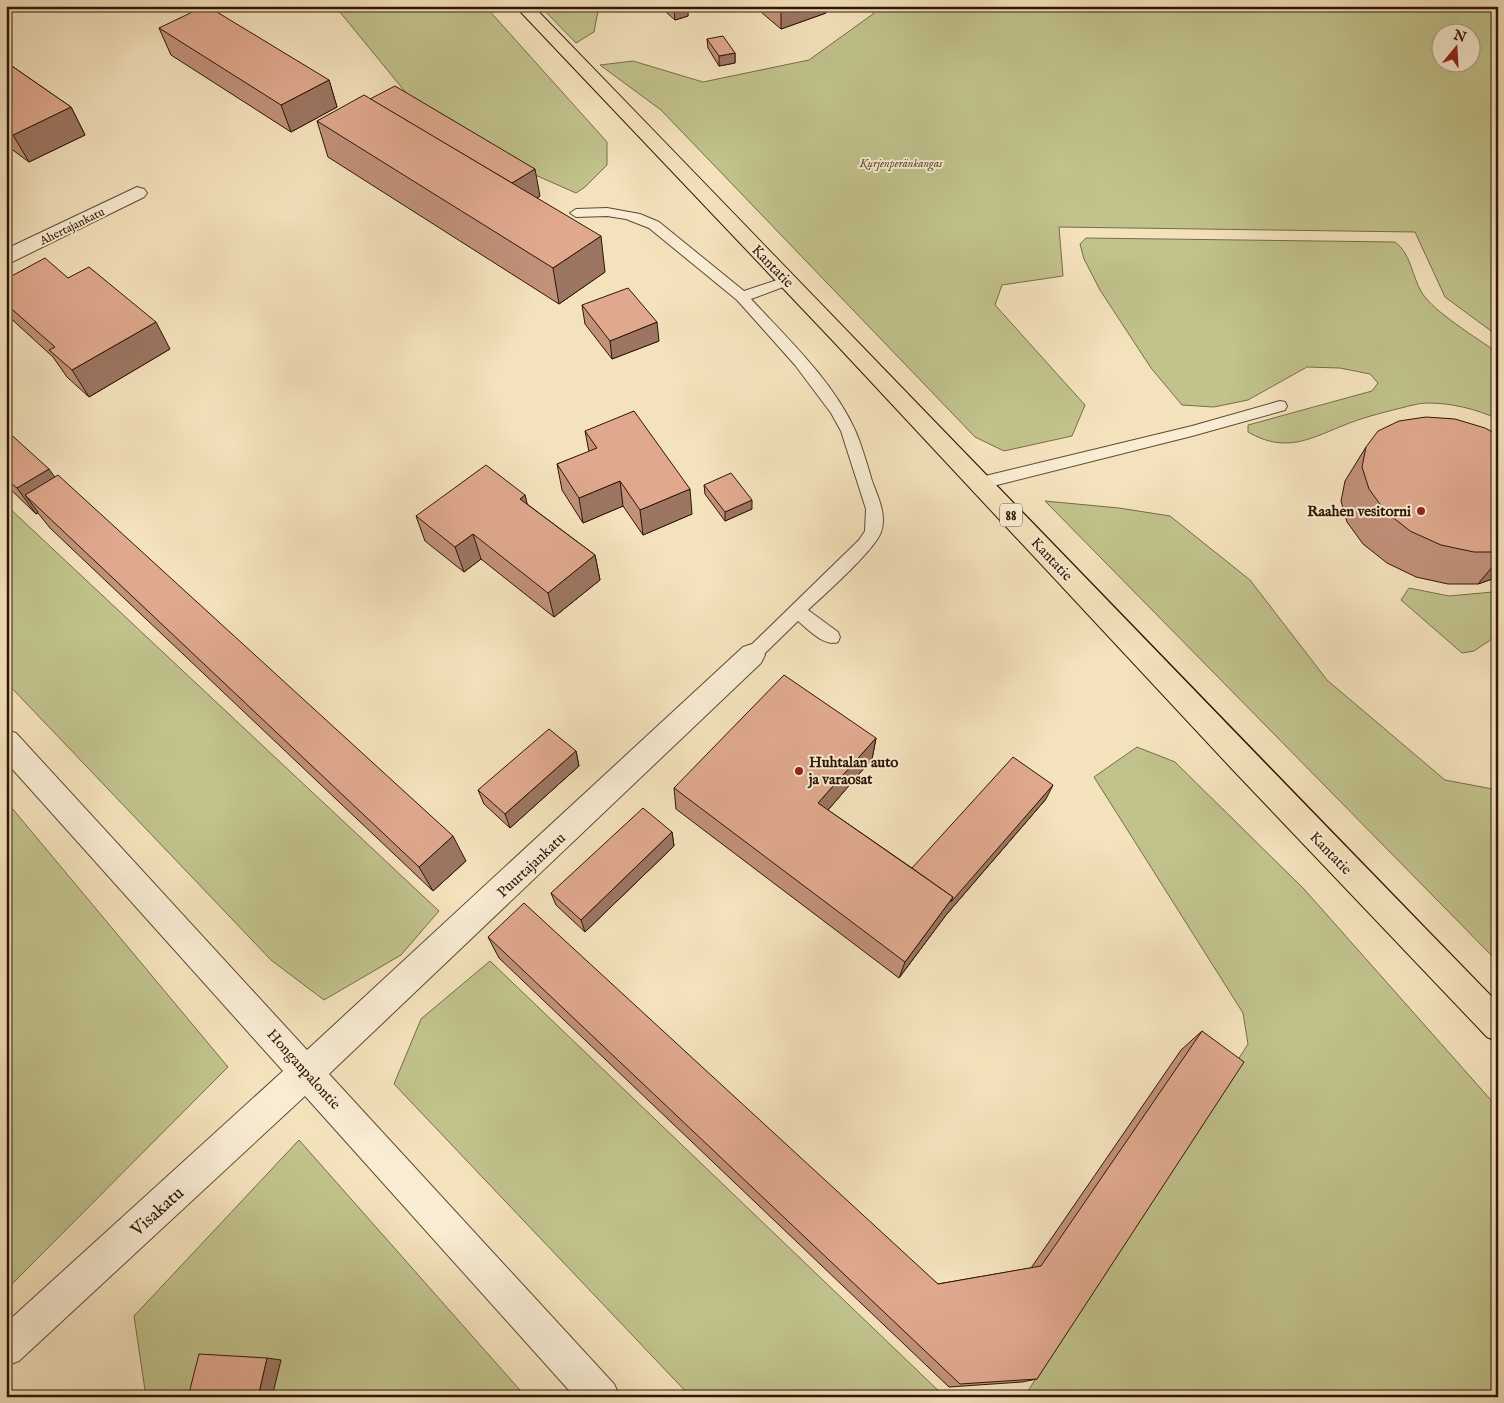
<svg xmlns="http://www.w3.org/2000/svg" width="1504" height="1403" font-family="'IM FELL English',serif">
<rect width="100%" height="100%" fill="#f4e2bc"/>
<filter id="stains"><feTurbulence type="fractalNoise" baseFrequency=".004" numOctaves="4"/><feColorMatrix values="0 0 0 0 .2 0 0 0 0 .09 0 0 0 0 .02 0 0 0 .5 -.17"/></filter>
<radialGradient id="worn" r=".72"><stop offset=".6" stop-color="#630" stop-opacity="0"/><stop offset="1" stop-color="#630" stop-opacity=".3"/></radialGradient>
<!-- green -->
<g fill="#c1c28c" stroke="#786c48" fill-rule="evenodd">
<path d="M 335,6 L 485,6 L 607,142 L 607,165 L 585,187 L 576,193 L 492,156 L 416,105 Z"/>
<path d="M 540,6 L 599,6 L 594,32 L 576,43 Z"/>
<path d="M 876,6 L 1498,6 L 1498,336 L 1445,297 L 1415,232 L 1059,227 L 1063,276 L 1002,285 L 995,305 L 1085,405 L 1072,436 L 1004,451 L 975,437 L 661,110 L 600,65 L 633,61 L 703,82 L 809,60 L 873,14 ZM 1472,32 L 1472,62 L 1442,62 L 1442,32 Z"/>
<path d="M 1086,238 L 1395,242 C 1411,253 1412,277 1422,293 C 1435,313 1477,338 1498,353 L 1498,419 C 1476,409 1452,403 1427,403 C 1419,403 1409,406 1401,408 C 1381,413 1361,418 1342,426 C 1308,440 1284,453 1248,432 L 1248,425 L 1372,391 L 1378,383 L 1370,374 L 1340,368 L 1307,367 L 1248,400 L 1214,407 L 1182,405 L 1151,368 L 1100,290 L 1084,259 L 1080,244 Z"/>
<path d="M 1045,501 L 1119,508 L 1170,516 L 1250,580 L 1327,680 L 1445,780 L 1498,790 L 1498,962 Z"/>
<path d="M 6,505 L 439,911 L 401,955 L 324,1000 L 271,960 L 6,682 Z"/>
<path d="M 1409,588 L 1449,596 L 1493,592 L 1498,589 L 1498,635 L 1474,651 L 1462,653 L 1401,600 Z"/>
<path d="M 1137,747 L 1175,762 L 1304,889 L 1498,1108 L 1498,1397 L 971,1397 L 1028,1391 L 1248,1044 L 1243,1013 L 1094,777 Z"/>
<path d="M 6,801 L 228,1067 L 6,1290 Z"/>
<path d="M 490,961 L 945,1397 L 691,1397 L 394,1084 L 421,1019 Z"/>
<path d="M 299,1140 L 526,1397 L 146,1397 L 134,1316 Z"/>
</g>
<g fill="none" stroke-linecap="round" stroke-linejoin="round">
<defs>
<g id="lane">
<path d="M 607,208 L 640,214 L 659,222 L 744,291 L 786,277 L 791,278 L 793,281 L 791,284 L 751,299 C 787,338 833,381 855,430 C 862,446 867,464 872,481 C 878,497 887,515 881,532 C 875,550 824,595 808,610 L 838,632 L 840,637 L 838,642 C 824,647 808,629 798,621 L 758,660 L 752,662 L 746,660 L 743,655 L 746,650 L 859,540 L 865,531 L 866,509 L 841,431 L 831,413 L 795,365 L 737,300 L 649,228 L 626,219 L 607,216 L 576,217 L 570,213 L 576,209 Z"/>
<path d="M 1280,401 L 1285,402 L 1287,406 L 1285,410 L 1192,436 L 981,489 L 976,487 L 973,483 L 976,479 L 981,477 L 1192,426 Z"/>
</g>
<g id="street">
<path d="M 137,187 L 144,189 L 147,193 L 144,197 L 6,265 L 6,249 Z"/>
<path d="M 752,644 L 761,647 L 765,655 L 761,663 L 329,1074 L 614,1384 L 620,1397 L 575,1397 L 305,1096 L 19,1361 L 6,1366 L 6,1323 L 283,1071 L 6,762 L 6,730 L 16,733 L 307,1050 L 743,647 Z"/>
</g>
<path id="primary" d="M 515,6 L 533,6 C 855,338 1175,672 1498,1003 L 1498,1042 L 1487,1037 L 1232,769 L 833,341 Z"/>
</defs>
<!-- lane casing -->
<use href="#lane" stroke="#604833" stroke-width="2"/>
<!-- street casing -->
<use href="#street" stroke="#604833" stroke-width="2"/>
<!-- primary casing -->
<use href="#primary" stroke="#2f1505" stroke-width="2"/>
<!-- path -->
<path stroke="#2f1505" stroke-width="2.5" stroke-dasharray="0.5 2" stroke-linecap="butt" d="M 923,6 L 939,9 L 944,6"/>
<!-- lane -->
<use href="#lane" fill="#f8ecd3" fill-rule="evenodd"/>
<!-- street -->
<use href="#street" fill="#f8ecd3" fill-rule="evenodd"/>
<!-- primary -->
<use href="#primary" fill="#f4e2bc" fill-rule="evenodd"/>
</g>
<!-- wall -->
<g fill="#c1917a" stroke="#2f1505">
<path d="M 667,6 L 687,6 L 688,16 L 675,20 L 667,13 Z"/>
<path d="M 761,6 L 826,6 L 826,13 L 781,29 L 761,12 Z"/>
<path d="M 159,28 L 329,80 L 337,107 L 291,132 L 171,55 Z"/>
<path d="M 707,39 L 735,53 L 735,63 L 719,66 L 708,48 Z"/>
<path d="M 6,62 L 71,107 L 85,135 L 29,162 L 6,145 Z"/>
<path d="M 317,121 L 540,196 L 537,198 L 605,272 L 559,304 L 328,157 Z"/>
<path d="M 68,278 L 170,349 L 89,397 L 67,377 L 53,357 L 6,314 L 6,279 Z"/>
<path d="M 582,305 L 659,341 L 612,359 L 585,324 Z"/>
<path d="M 6,430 L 54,477 L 466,861 L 433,891 L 50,528 L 38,513 L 36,514 L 6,485 Z"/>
<path d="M 585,431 L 692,514 L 643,535 L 623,506 L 583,523 L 562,490 L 557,464 L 589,452 Z"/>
<path d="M 1498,435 L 1498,577 L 1478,584 L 1448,584 L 1416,577 L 1387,563 L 1363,544 L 1347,522 L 1341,501 L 1345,481 L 1366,447 Z"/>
<path d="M 704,485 L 752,509 L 725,521 L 705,494 Z"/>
<path d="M 525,495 L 527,504 L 595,555 L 600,580 L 554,617 L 481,559 L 464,572 L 425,541 L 416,516 Z"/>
<path d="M 876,738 L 872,759 L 828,810 L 912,868 L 1046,799 L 946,915 L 899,978 L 676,809 L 674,788 Z"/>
<path d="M 576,751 L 579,766 L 510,828 L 484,804 L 478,790 Z"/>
<path d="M 672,832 L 674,846 L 585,932 L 556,905 L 551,893 Z"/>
<path d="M 488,937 L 938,1284 L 1031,1268 L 1181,1050 L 1202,1031 L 1037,1379 L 1022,1382 L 949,1387 L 499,958 Z"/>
</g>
<!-- shaded-wall -->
<g fill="#9d7663" stroke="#2f1505">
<path d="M 792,6 L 826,6 L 826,13 L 781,29 L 781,10 Z"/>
<path d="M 688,7 L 688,16 L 675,20 L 674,11 Z"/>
<path d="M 735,53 L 735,63 L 719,66 L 719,56 Z"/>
<path d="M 329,80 L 337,107 L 291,132 L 281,105 Z"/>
<path d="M 71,107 L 85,135 L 29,162 L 13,135 Z"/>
<path d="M 535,169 L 540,196 L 515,212 L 509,185 Z"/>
<path d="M 601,236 L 605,272 L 559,304 L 553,268 Z"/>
<path d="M 156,322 L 170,349 L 89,397 L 72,370 Z"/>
<path d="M 657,322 L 659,341 L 612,359 L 610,341 Z"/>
<path d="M 49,469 L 67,494 L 25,495 L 38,512 L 36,514 L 17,488 Z"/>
<path d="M 620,481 L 623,506 L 583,523 L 579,498 Z"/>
<path d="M 690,489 L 692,514 L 643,535 L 640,510 Z"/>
<path d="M 525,495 L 531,520 L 520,499 Z"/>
<path d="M 752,500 L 752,509 L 725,521 L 725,512 Z"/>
<path d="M 473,534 L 481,559 L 464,572 L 455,547 Z"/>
<path d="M 595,555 L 600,580 L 554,617 L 548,593 Z"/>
<path d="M 1498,560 L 1498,577 L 1478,584 Z"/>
<path d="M 876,738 L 872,759 L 816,824 L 818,803 Z"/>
<path d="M 576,751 L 579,766 L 510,828 L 505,814 Z"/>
<path d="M 1053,785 L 1046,799 L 946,915 L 899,978 L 905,962 L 953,897 Z"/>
<path d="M 672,832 L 674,846 L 585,932 L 581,920 Z"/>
<path d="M 453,836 L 466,861 L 433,891 L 419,867 Z"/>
<path d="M 267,1358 L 281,1360 L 272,1397 L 258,1397 Z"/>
</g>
<!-- building -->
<g fill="#e0a98e" stroke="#2f1505">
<path d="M 205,6 L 207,6 L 329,80 L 281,105 L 159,28 Z"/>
<path d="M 669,6 L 687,6 L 688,7 L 674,11 Z"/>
<path d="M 777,6 L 792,6 L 781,10 Z"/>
<path d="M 723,36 L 735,53 L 719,56 L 707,39 Z"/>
<path d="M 6,62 L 71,107 L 13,135 L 6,129 Z"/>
<path d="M 395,86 L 535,169 L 512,183 L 370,99 Z"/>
<path d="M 364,95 L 601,236 L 553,268 L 317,121 Z"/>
<path d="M 45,258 L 68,278 L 89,267 L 156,322 L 72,370 L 49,350 L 55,347 L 6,304 L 6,279 Z"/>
<path d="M 628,288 L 657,322 L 610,341 L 582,305 Z"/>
<path d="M 634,411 L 690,489 L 640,510 L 620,481 L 579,498 L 557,464 L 597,448 L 585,431 Z"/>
<path d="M 1426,417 L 1455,419 L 1485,428 L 1498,435 L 1498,552 L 1474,552 L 1441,545 L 1410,531 L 1385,511 L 1369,489 L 1362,467 L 1366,447 L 1378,431 L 1399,421 Z"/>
<path d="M 6,430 L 49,469 L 17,488 L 6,479 Z"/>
<path d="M 486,465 L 525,495 L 520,499 L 595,555 L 548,593 L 473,534 L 455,547 L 416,516 Z"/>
<path d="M 731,473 L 752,500 L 725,512 L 704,485 Z"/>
<path d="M 58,475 L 453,836 L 419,867 L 25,495 Z"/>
<path d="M 784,675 L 876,738 L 818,803 L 953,897 L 905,962 L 674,788 Z"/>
<path d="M 549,729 L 576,751 L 505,814 L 478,790 Z"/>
<path d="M 1013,757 L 1053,785 L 951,902 L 953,897 L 912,868 Z"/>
<path d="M 643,808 L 672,832 L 581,920 L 551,893 Z"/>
<path d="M 524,903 L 938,1284 L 1041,1266 L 1202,1031 L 1244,1062 L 1037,1379 L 960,1384 L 488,937 Z"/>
<path d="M 199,1354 L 267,1358 L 258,1397 L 188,1397 Z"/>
</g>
<!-- markers -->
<g fill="#8f2418" stroke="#f8ecd3" stroke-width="2">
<circle cx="1421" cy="511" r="5"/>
<circle cx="799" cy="771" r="5"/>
</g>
<g text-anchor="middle" stroke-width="4" stroke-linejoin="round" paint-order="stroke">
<!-- far-park labels -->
<g font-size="12" font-style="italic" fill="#5b492e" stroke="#f8ecd3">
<text x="901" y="167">Kurjenperänkangas</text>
</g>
<!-- far-street labels -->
<g font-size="12" fill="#2f1505" stroke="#f8ecd3">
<text transform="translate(72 226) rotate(-26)" y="4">Ahertajankatu</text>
</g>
<!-- shield labels -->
<rect fill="#f8ecd3" stroke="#6b5643" stroke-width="1" x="1000" y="503.5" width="22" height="23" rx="4"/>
<g font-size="14" font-weight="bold" fill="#2f1505">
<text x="1011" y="520">88</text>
</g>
<!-- street labels -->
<g font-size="15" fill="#2f1505" stroke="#f8ecd3">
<text transform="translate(773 266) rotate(46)" y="5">Kantatie</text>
<text transform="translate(1052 559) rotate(47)" y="5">Kantatie</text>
<text transform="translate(1331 853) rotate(46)" y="5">Kantatie</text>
<text transform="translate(531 865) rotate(-43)" y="5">Puurtajankatu</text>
<text transform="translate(304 1069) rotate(48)" y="5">Honganpalontie</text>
</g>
<!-- poi labels -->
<g font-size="15" font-weight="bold" fill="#2f1505" stroke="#f8ecd3" text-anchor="end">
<text x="1411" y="516">Raahen vesitorni</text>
<text x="809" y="767" text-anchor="start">Huhtalan auto<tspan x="809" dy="17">ja varaosat</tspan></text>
</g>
<!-- near-street labels -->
<g font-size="18" fill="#2f1505" stroke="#f8ecd3">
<text transform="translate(157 1211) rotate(-42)" y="6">Visakatu</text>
</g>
</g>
<!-- margin -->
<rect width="1504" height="1403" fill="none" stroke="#f4e2bc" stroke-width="25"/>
<rect x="8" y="8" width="1489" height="1388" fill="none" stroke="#2f1505" stroke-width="2.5"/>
<rect x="12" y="12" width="1479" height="1378" fill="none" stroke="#2f1505"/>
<!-- north arrow -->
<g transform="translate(1456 48) rotate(18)"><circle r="24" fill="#f8ecd3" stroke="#a89681"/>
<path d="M0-4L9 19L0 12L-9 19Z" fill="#8f2418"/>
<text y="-8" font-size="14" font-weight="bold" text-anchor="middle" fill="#2f1505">N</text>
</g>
<rect width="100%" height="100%" filter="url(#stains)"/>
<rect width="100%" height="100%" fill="url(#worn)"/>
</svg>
